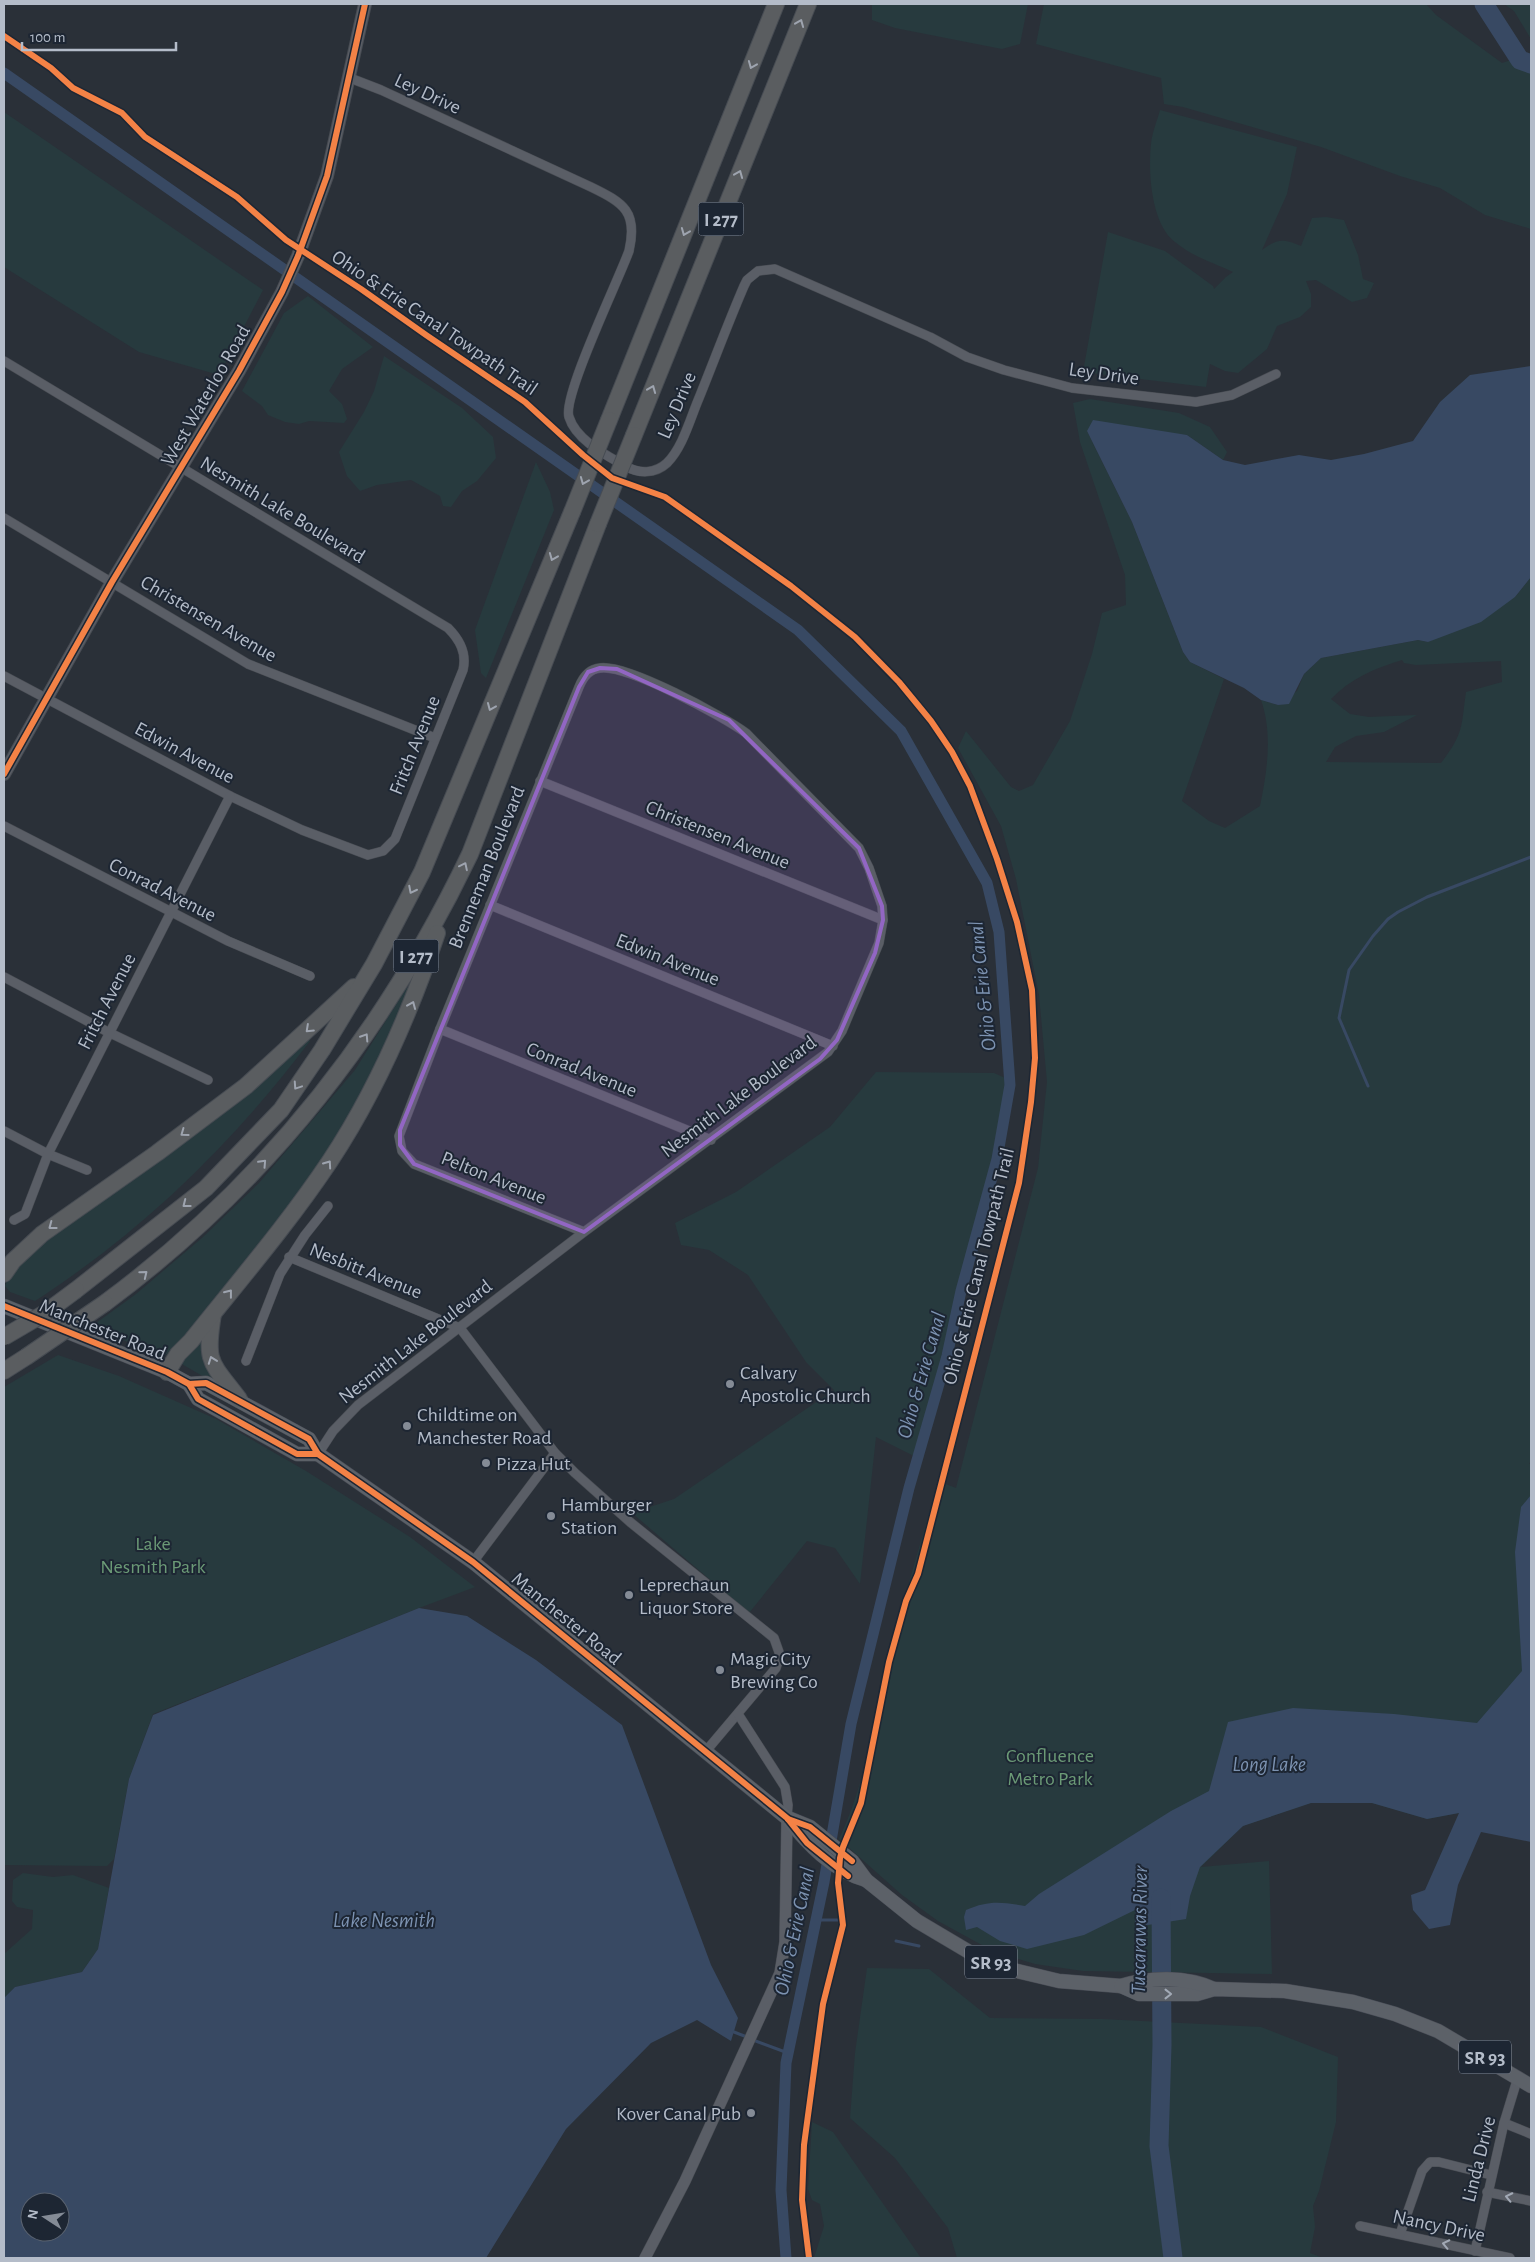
<svg xmlns="http://www.w3.org/2000/svg" width="1535" height="2262" font-family="'Alegreya Sans',sans-serif">
<rect width="100%" height="100%" fill="#2a3038"/>
<!-- green -->
<g fill="#273a3e" fill-rule="evenodd">
<path d="M 872,4 L 1028,4 L 1020,44 L 1002,49 L 895,28 L 872,20 Z"/>
<path d="M 1044,4 L 1426,4 L 1436,15 L 1502,63 L 1531,53 L 1531,229 L 1485,215 L 1440,188 L 1400,176 L 1321,147 L 1183,107 L 1164,104 L 1161,78 L 1036,44 Z"/>
<path d="M 1504,4 L 1531,4 L 1531,39 L 1514,11 Z"/>
<path d="M 1160,110 L 1297,147 L 1287,194 L 1262,250 C 1277,239 1282,238 1301,246 L 1312,218 L 1326,217 L 1344,220 L 1358,255 L 1363,279 L 1374,283 L 1367,298 L 1352,302 L 1316,280 L 1306,281 L 1311,294 L 1311,307 L 1300,317 L 1277,326 L 1267,349 L 1238,373 L 1225,371 L 1210,364 L 1206,387 L 1083,372 L 1108,232 L 1165,251 L 1213,286 L 1214,289 L 1226,277 L 1233,272 C 1212,262 1195,258 1175,242 C 1151,224 1148,172 1151,144 C 1152,133 1157,121 1160,110 Z"/>
<path d="M 4,112 L 263,290 L 219,375 L 139,352 L 4,267 Z"/>
<path d="M 308,296 L 373,347 L 342,369 L 329,391 L 342,404 L 347,419 L 344,423 L 309,421 L 299,424 L 285,422 L 268,415 L 262,406 L 242,391 L 284,313 Z"/>
<path d="M 384,356 L 462,408 L 493,437 L 496,458 L 477,481 L 462,491 L 451,507 L 443,506 L 440,496 L 411,480 L 377,485 L 360,491 L 347,476 L 339,452 L 364,412 L 374,391 Z"/>
<path d="M 1090,399 L 1179,413 L 1210,427 L 1227,452 L 1223,460 L 1187,435 L 1087,431 L 1132,522 L 1183,652 L 1190,662 L 1224,679 L 1182,801 L 1209,821 L 1225,828 L 1260,806 C 1267,772 1273,734 1261,700 L 1278,705 L 1297,691 L 1304,674 L 1321,658 L 1418,640 L 1428,642 L 1515,597 L 1531,577 L 1531,1461 L 1529,1464 L 1531,1464 L 1531,1842 L 1459,1813 L 1427,1819 L 1372,1803 L 1311,1803 L 1243,1826 L 1201,1867 L 1269,1861 L 1272,1974 L 1083,1971 L 1035,1964 L 1005,1955 L 980,1944 L 938,1921 L 902,1895 L 839,1839 C 867,1780 874,1720 889,1656 C 904,1597 922,1539 938,1481 L 956,1488 L 1038,1168 L 1047,1082 L 1039,995 L 1016,879 L 1001,826 L 958,748 L 966,731 L 1011,787 L 1019,791 L 1033,785 L 1070,721 L 1092,654 L 1102,613 L 1126,605 L 1125,575 L 1080,442 L 1073,403 ZM 1402,660 L 1404,663 L 1416,665 L 1501,661 L 1502,682 L 1466,692 C 1461,727 1464,733 1441,763 L 1326,762 L 1335,747 L 1356,736 L 1384,732 L 1417,715 L 1369,717 L 1350,714 L 1331,699 C 1350,679 1375,668 1402,660 Z"/>
<path d="M 536,462 L 550,492 L 554,510 L 486,678 L 481,673 L 475,630 Z"/>
<path d="M 407,987 L 411,989 C 395,1022 382,1056 365,1089 C 316,1183 244,1265 179,1348 L 161,1357 L 92,1326 L 136,1294 L 203,1237 L 259,1183 L 355,1070 Z"/>
<path d="M 307,1039 L 310,1041 C 232,1144 144,1230 35,1301 L 10,1292 L 5,1286 L 9,1275 L 49,1237 Z"/>
<path d="M 876,1072 L 994,1073 L 1010,1080 L 997,1159 L 948,1353 L 918,1458 L 876,1437 L 860,1584 L 835,1548 L 807,1541 L 749,1613 L 632,1513 L 674,1499 L 834,1390 L 806,1362 L 748,1275 L 709,1250 L 681,1245 L 675,1223 L 736,1192 L 830,1127 Z"/>
<path d="M 201,1335 L 213,1382 L 180,1363 Z"/>
<path d="M 58,1355 L 119,1376 L 216,1419 L 306,1471 L 410,1537 L 475,1587 L 419,1608 L 153,1714 L 129,1779 L 114,1859 L 107,1866 L 4,1865 L 4,1387 Z"/>
<path d="M 23,1873 L 53,1877 L 73,1875 L 109,1888 L 98,1949 L 82,1972 L 15,1987 L 4,1998 L 4,1954 L 32,1929 L 33,1910 L 17,1907 L 12,1901 L 13,1880 Z"/>
<path d="M 867,1968 L 929,1969 L 990,2018 L 1102,2019 L 1261,2027 L 1338,2057 L 1336,2122 L 1319,2191 L 1313,2206 L 1315,2227 L 1310,2253 L 1323,2258 L 957,2258 L 948,2228 L 895,2158 L 850,2118 L 855,2053 Z"/>
<path d="M 812,2122 L 833,2132 L 921,2258 L 814,2258 L 824,2226 L 820,2204 L 812,2200 L 808,2189 Z"/>
</g>
<!-- water -->
<g fill="#384963" fill-rule="evenodd">
<path d="M 1531,366 L 1531,577 L 1515,597 L 1481,622 L 1428,642 L 1418,640 L 1321,658 L 1304,674 L 1289,704 L 1278,705 L 1261,700 L 1244,688 L 1190,662 L 1183,652 L 1132,522 L 1087,431 L 1093,420 L 1187,435 L 1223,460 L 1245,465 L 1299,455 L 1331,460 L 1364,454 L 1413,441 L 1440,402 L 1470,375 Z"/>
<path d="M 1531,1495 L 1531,1842 L 1481,1832 L 1458,1885 L 1450,1925 L 1429,1929 L 1413,1910 L 1411,1895 L 1425,1890 L 1459,1813 L 1427,1819 L 1372,1803 L 1311,1803 L 1243,1826 L 1200,1867 L 1190,1896 L 1186,1919 L 1135,1927 L 1135,1910 L 1084,1935 L 1027,1949 L 1000,1941 L 977,1927 L 966,1930 L 964,1917 L 966,1910 C 989,1900 1001,1902 1025,1906 L 1039,1894 L 1171,1811 L 1209,1791 L 1228,1722 L 1293,1708 L 1394,1714 L 1477,1723 L 1522,1671 L 1515,1552 L 1521,1507 Z"/>
<path d="M 419,1608 L 467,1616 L 536,1660 L 622,1725 L 711,1965 L 738,2018 L 731,2041 L 697,2020 L 651,2043 L 566,2129 L 486,2258 L 4,2258 L 4,1998 L 15,1987 L 82,1972 L 98,1949 L 129,1779 L 153,1715 ZM 30,2202 L 60,2202 L 60,2232 L 30,2232 Z"/>
</g>
<g fill="none" stroke-linecap="round" stroke-linejoin="round">
<!-- stream -->
<g stroke="#384963" stroke-width="3">
<path d="M 1368,1086 L 1339,1018 L 1349,970 L 1373,936 L 1388,919 L 1398,912 L 1427,897 L 1531,857"/>
<path d="M 816,1920 L 839,1920"/>
<path d="M 896,1941 L 919,1946"/>
<path d="M 734,2032 L 747,2037"/>
<path d="M 753,2040 L 788,2053"/>
</g>
<!-- canal -->
<path stroke="#384963" stroke-width="11" d="M 4,73 L 798,630 L 901,731 L 987,883 L 999,932 L 1010,1085 L 997,1159 L 961,1291 L 947,1356 L 909,1488 L 851,1724 L 824,1882 L 786,2063 L 781,2190 L 786,2258"/>
<!-- river -->
<g stroke="#384963" stroke-width="19">
<path d="M 1484,4 L 1520,60 L 1531,64"/>
<path d="M 1161,1898 L 1162,2045 L 1159,2146 L 1173,2258"/>
</g>
<defs>
<g id="minor">
<path d="M 350,78 L 381,90 L 591,187 C 624,203 638,212 629,251 C 619,279 562,397 569,417 C 576,440 606,455 625,466 C 639,474 655,474 667,463 C 683,447 690,419 699,398 C 714,361 728,323 744,286 L 747,280 L 758,271 L 775,269 L 930,337 L 967,357 L 1004,370 L 1072,388 L 1196,402 L 1232,395 L 1276,374"/>
<path d="M 4,361 L 448,628 C 460,640 467,653 463,670 L 395,839 L 383,851 L 368,855 L 302,830 L 230,796 L 4,676"/>
<path d="M 4,518 L 248,664 L 435,738"/>
<path d="M 540,781 L 883,920"/>
<path d="M 4,826 L 228,941 L 310,976"/>
<path d="M 490,905 L 833,1046"/>
<path d="M 4,977 L 108,1032 L 208,1080"/>
<path d="M 440,1029 L 711,1140"/>
<path d="M 4,1131 L 48,1154 L 87,1170"/>
<path d="M 14,1220 L 25,1214 L 48,1154 L 230,796"/>
<path d="M 289,1257 L 460,1328 L 555,1453 L 575,1473 L 630,1522 L 774,1638 L 780,1655 L 776,1668 L 706,1751"/>
<path d="M 246,1361 L 280,1274 L 305,1235 L 328,1206"/>
<path d="M 318,1454 L 333,1431 L 358,1405 L 584,1232 L 828,1052 L 842,1031 L 879,943 L 883,920 L 882,906 L 869,868 L 859,848 L 746,733 C 723,716 627,664 600,668 C 589,669 583,677 579,687 L 440,1029 L 399,1136 L 402,1151 L 414,1164 L 584,1232"/>
<path d="M 473,1562 L 555,1453"/>
<path d="M 738,1714 L 785,1787 L 788,1805 L 787,1818"/>
<path d="M 1504,2123 L 1531,2134"/>
<path d="M 1487,2192 L 1531,2201"/>
<path d="M 1360,2226 L 1510,2258"/>
<path d="M 1400,2234 L 1422,2171 L 1430,2162 L 1439,2162 L 1491,2175"/>
<path d="M 1475,2251 L 1504,2123 L 1518,2077"/>
</g>
<path id="tertiary" d="M 645,2258 L 685,2181 L 780,1973 L 785,1942 L 787,1818"/>
<path id="secondary" d="M 4,774 L 112,582 L 239,371 L 282,292 L 298,256 L 327,176 L 365,4"/>
<g id="primary">
<path d="M 4,1306 L 167,1372 L 189,1384 L 206,1383 L 309,1439 L 318,1454 L 473,1562 L 787,1818 C 808,1844 833,1871 866,1880"/>
<path d="M 189,1384 L 198,1399 L 297,1454 L 318,1454"/>
<path d="M 788,1818 L 810,1827 L 852,1861 L 866,1880 L 917,1921 L 976,1956 L 1009,1969 L 1059,1981 L 1121,1986 L 1139,1994 L 1197,1994 L 1214,1989 L 1285,1991 L 1353,2002 L 1395,2014 L 1438,2031 L 1531,2086"/>
<path d="M 1121,1986 C 1149,1977 1186,1976 1214,1989"/>
</g>
<g id="motorway">
<path d="M 609,420 L 776,4"/>
<path d="M 634,435 L 808,4"/>
<path d="M 4,1274 L 13,1261 L 42,1234 L 157,1153 L 246,1086 L 354,987"/>
<path d="M 76,1290 L 206,1188 L 281,1110 L 322,1050 L 374,964 L 422,872 L 572,512"/>
<path d="M 105,1303 C 266,1184 384,1034 470,854 L 598,524"/>
<path d="M 213,1314 C 205,1363 210,1361 239,1399"/>
<path d="M 4,1371 L 26,1357"/>
<path d="M 167,1372 L 178,1354 L 191,1341 C 238,1282 288,1224 330,1161 C 377,1090 410,1013 437,933"/>
</g>
</defs>
<!-- minor casing -->
<use href="#minor" stroke="#484c53" stroke-width="10"/>
<!-- tertiary casing -->
<use href="#tertiary" stroke="#484c53" stroke-width="12"/>
<!-- secondary casing -->
<use href="#secondary" stroke="#484c53" stroke-width="14"/>
<!-- primary casing -->
<use href="#primary" stroke="#484c55" stroke-width="15"/>
<!-- motorway casing -->
<use href="#motorway" stroke="#474c53" stroke-width="18"/>
<!-- minor -->
<use href="#minor" stroke="#5a5e66" stroke-width="9"/>
<!-- tertiary -->
<use href="#tertiary" stroke="#5a5e66" stroke-width="11"/>
<!-- secondary -->
<use href="#secondary" stroke="#595d64" stroke-width="12"/>
<!-- primary -->
<use href="#primary" stroke="#5c6168" stroke-width="14"/>
<!-- motorway -->
<use href="#motorway" stroke="#5a5d60" stroke-width="16"/>
<defs>
<g id="motorway-bridge">
<path d="M 572,512 L 609,420"/>
<path d="M 598,524 L 634,435"/>
<path d="M 4,1337 L 45,1313 L 76,1290"/>
<path d="M 26,1357 L 105,1303"/>
</g>
</defs>
<!-- motorway-bridge casing -->
<use href="#motorway-bridge" stroke="#474c53" stroke-width="18" stroke-linecap="butt"/>
<!-- motorway-bridge -->
<use href="#motorway-bridge" stroke="#5a5d60" stroke-width="16"/>
<defs>
<g id="cycleway">
<path d="M 4,36 L 51,68 L 73,88 L 122,113 L 145,137 L 237,197 L 286,240 L 361,289 L 426,335 L 525,402 L 583,455 L 612,478 L 665,497 L 791,586 L 855,637 L 899,682 L 931,721 L 952,752 L 970,786 L 997,859 L 1017,922 L 1032,990 L 1035,1058 L 1031,1102 L 1019,1183 L 918,1574 L 906,1601 L 889,1662 L 861,1803 L 843,1847 L 840,1858 L 838,1883 L 843,1925 L 823,2004 L 804,2145 L 802,2200 L 809,2258"/>
<path d="M 4,774 L 112,582 L 239,371 L 282,292 L 298,256 L 327,176 L 365,4"/>
<path d="M 4,1306 L 167,1372 L 189,1384 L 206,1383 L 309,1439 L 318,1454 L 473,1562 L 787,1818 L 807,1843 L 848,1876"/>
<path d="M 189,1384 L 198,1399 L 297,1454 L 318,1454"/>
<path d="M 788,1819 L 810,1827 L 852,1861"/>
</g>
</defs>
<!-- cycleway casing -->
<use href="#cycleway" stroke="#1d2633" stroke-width="9"/>
<!-- cycleway -->
<use href="#cycleway" stroke="#f48246" stroke-width="6"/>
</g>
<!-- one-way arrows -->
<defs><path id="oneway-chevron" d="M-2-3.5L2.5 0L-2 3.5" fill="none" stroke-width="1.6" stroke-linecap="round" stroke-linejoin="round" transform="scale(1.25)"/></defs>
<g stroke="#9ea4af">
<use href="#oneway-chevron" transform="translate(800 23) rotate(-68)"/>
<use href="#oneway-chevron" transform="translate(752 65) rotate(112)"/>
<use href="#oneway-chevron" transform="translate(739 174) rotate(-68)"/>
<use href="#oneway-chevron" transform="translate(685 232) rotate(112)"/>
<use href="#oneway-chevron" transform="translate(652 389) rotate(-68)"/>
<use href="#oneway-chevron" transform="translate(584 481) rotate(112)"/>
<use href="#oneway-chevron" transform="translate(553 557) rotate(112)"/>
<use href="#oneway-chevron" transform="translate(491 707) rotate(113)"/>
<use href="#oneway-chevron" transform="translate(464 866) rotate(-64)"/>
<use href="#oneway-chevron" transform="translate(412 890) rotate(117)"/>
<use href="#oneway-chevron" transform="translate(412 1005) rotate(-67)"/>
<use href="#oneway-chevron" transform="translate(309 1029) rotate(137)"/>
<use href="#oneway-chevron" transform="translate(365 1037) rotate(-57)"/>
<use href="#oneway-chevron" transform="translate(297 1086) rotate(124)"/>
<use href="#oneway-chevron" transform="translate(184 1133) rotate(144)"/>
<use href="#oneway-chevron" transform="translate(263 1163) rotate(-47)"/>
<use href="#oneway-chevron" transform="translate(328 1164) rotate(-55)"/>
<use href="#oneway-chevron" transform="translate(186 1204) rotate(142)"/>
<use href="#oneway-chevron" transform="translate(52 1226) rotate(143)"/>
<use href="#oneway-chevron" transform="translate(144 1274) rotate(-39)"/>
<use href="#oneway-chevron" transform="translate(229 1293) rotate(-52)"/>
<use href="#oneway-chevron" transform="translate(212 1360) rotate(-110)"/>
</g>
<use stroke="#a2aab6" href="#oneway-chevron" transform="translate(1168 1994)"/>
<g stroke="#a2a9b5">
<use href="#oneway-chevron" transform="translate(1509 2197) rotate(-168)"/>
<use href="#oneway-chevron" transform="translate(1446 2244) rotate(-168)"/>
</g>
<!-- marked area -->
<path fill="#9266c3" fill-opacity="0.2" stroke="#9266c3" stroke-width="4" stroke-linejoin="round" d="M 600,668 L 617,669 L 729,720 L 859,848 L 882,906 L 883,920 L 875,953 L 837,1040 L 820,1059 L 584,1232 L 414,1164 L 400,1145 L 400,1130 L 579,687 L 588,672 Z"/>
<!-- markers -->
<g fill="#848b96" stroke="#1d2633" stroke-width="2">
<circle cx="730" cy="1384" r="5"/>
<circle cx="407" cy="1426" r="5"/>
<circle cx="486" cy="1463" r="5"/>
<circle cx="551" cy="1516" r="5"/>
<circle cx="629" cy="1595" r="5"/>
<circle cx="720" cy="1670" r="5"/>
<circle cx="751" cy="2113" r="5"/>
</g>
<g text-anchor="middle" stroke-width="4" stroke-linejoin="round" paint-order="stroke">
<!-- shield labels -->
<g fill="#1d2633" stroke="#878f9c" stroke-width="1">
<rect x="698.5" y="202.5" width="45" height="33" rx="4"/>
<rect x="393.5" y="939.5" width="45" height="33" rx="4"/>
<rect x="965" y="1945.5" width="52" height="33" rx="4"/>
<rect x="1459" y="2040.5" width="52" height="33" rx="4"/>
</g>
<g font-size="19" font-weight="bold" fill="#b4bcc9">
<text x="721" y="226">I 277</text>
<text x="416" y="963">I 277</text>
<text x="991" y="1969">SR 93</text>
<text x="1485" y="2064">SR 93</text>
</g>
<!-- street labels -->
<g font-size="20" fill="#b4bcc9" stroke="#1d2633">
<text transform="translate(428 93) rotate(25)" y="7">Ley Drive</text>
<text transform="translate(435 322) rotate(34)" y="7">Ohio &amp; Erie Canal Towpath Trail</text>
<text transform="translate(1104 373) rotate(8)" y="7">Ley Drive</text>
<text transform="translate(205 395) rotate(-60)" y="7">West Waterloo Road</text>
<text transform="translate(676 405) rotate(-67)" y="7">Ley Drive</text>
<text transform="translate(283 509) rotate(31)" y="7">Nesmith Lake Boulevard</text>
<text transform="translate(209 618) rotate(30)" y="7">Christensen Avenue</text>
<text transform="translate(414 745) rotate(-68)" y="7">Fritch Avenue</text>
<text transform="translate(185 752) rotate(28)" y="7">Edwin Avenue</text>
<text transform="translate(718 834) rotate(22)" y="7">Christensen Avenue</text>
<text transform="translate(486 867) rotate(-68)" y="7">Brenneman Boulevard</text>
<text transform="translate(163 889) rotate(27)" y="7">Conrad Avenue</text>
<text transform="translate(668 959) rotate(22)" y="7">Edwin Avenue</text>
<text transform="translate(106 1001) rotate(-63)" y="7">Fritch Avenue</text>
<text transform="translate(582 1069) rotate(22)" y="7">Conrad Avenue</text>
<text transform="translate(738 1096) rotate(-37)" y="7">Nesmith Lake Boulevard</text>
<text transform="translate(494 1177) rotate(22)" y="7">Pelton Avenue</text>
<text transform="translate(978 1266) rotate(-76)" y="7">Ohio &amp; Erie Canal Towpath Trail</text>
<text transform="translate(366 1270) rotate(22)" y="7">Nesbitt Avenue</text>
<text transform="translate(103 1329) rotate(22)" y="7">Manchester Road</text>
<text transform="translate(415 1341) rotate(-38)" y="7">Nesmith Lake Boulevard</text>
<text transform="translate(567 1618) rotate(39)" y="7">Manchester Road</text>
<text transform="translate(1478 2159) rotate(-76)" y="7">Linda Drive</text>
<text transform="translate(1439 2225) rotate(12)" y="7">Nancy Drive</text>
</g>
<!-- poi labels -->
<g font-size="20" fill="#b4bcc9" stroke="#1d2633" text-anchor="start">
<text x="740" y="1379">Calvary<tspan x="740" dy="23">Apostolic Church</tspan></text>
<text x="417" y="1421">Childtime on<tspan x="417" dy="23">Manchester Road</tspan></text>
<text x="496" y="1470">Pizza Hut</text>
<text x="561" y="1511">Hamburger<tspan x="561" dy="23">Station</tspan></text>
<text x="639" y="1591">Leprechaun<tspan x="639" dy="23">Liquor Store</tspan></text>
<text x="730" y="1665">Magic City<tspan x="730" dy="23">Brewing Co</tspan></text>
<text x="741" y="2120" text-anchor="end">Kover Canal Pub</text>
</g>
<!-- park labels -->
<g font-size="20" fill="#6b9a76" stroke="#1d2633">
<text x="153" y="1550">Lake<tspan x="153" dy="23">Nesmith Park</tspan></text>
<text x="1050" y="1762">Confluence<tspan x="1050" dy="23">Metro Park</tspan></text>
</g>
<!-- water labels -->
<g font-size="21" font-style="italic" fill="#7c92b1" stroke="#1d2633">
<text transform="translate(982 986) rotate(-96)" y="7">Ohio &amp; Erie Canal</text>
<text transform="translate(921 1375) rotate(-74)" y="7">Ohio &amp; Erie Canal</text>
<text x="1269" y="1771">Long Lake</text>
<text x="384" y="1927">Lake Nesmith</text>
<text transform="translate(1139 1930) rotate(-89)" y="7">Tuscarawas River</text>
<text transform="translate(794 1931) rotate(-78)" y="7">Ohio &amp; Erie Canal</text>
</g>
</g>
<!-- border -->
<rect width="1535" height="2262" fill="none" stroke="#b4bcc9" stroke-width="10"/>
<!-- north arrow -->
<g transform="translate(45 2217) rotate(282)"><circle r="24" fill="#1d2633" stroke="#59626f"/>
<path d="M0-4L9 19L0 12L-9 19Z" fill="#848b96"/>
<text y="-8" font-size="14" font-weight="bold" text-anchor="middle" fill="#b4bcc9">N</text>
</g>
<!-- scale -->
<path d="M22 42v8h154v-8" fill="none" stroke="#b4bcc9" stroke-width="2.5"/>
<text x="30" y="42" font-size="15" fill="#b4bcc9" stroke="#1d2633" stroke-width="4" paint-order="stroke">100 m</text>
</svg>
